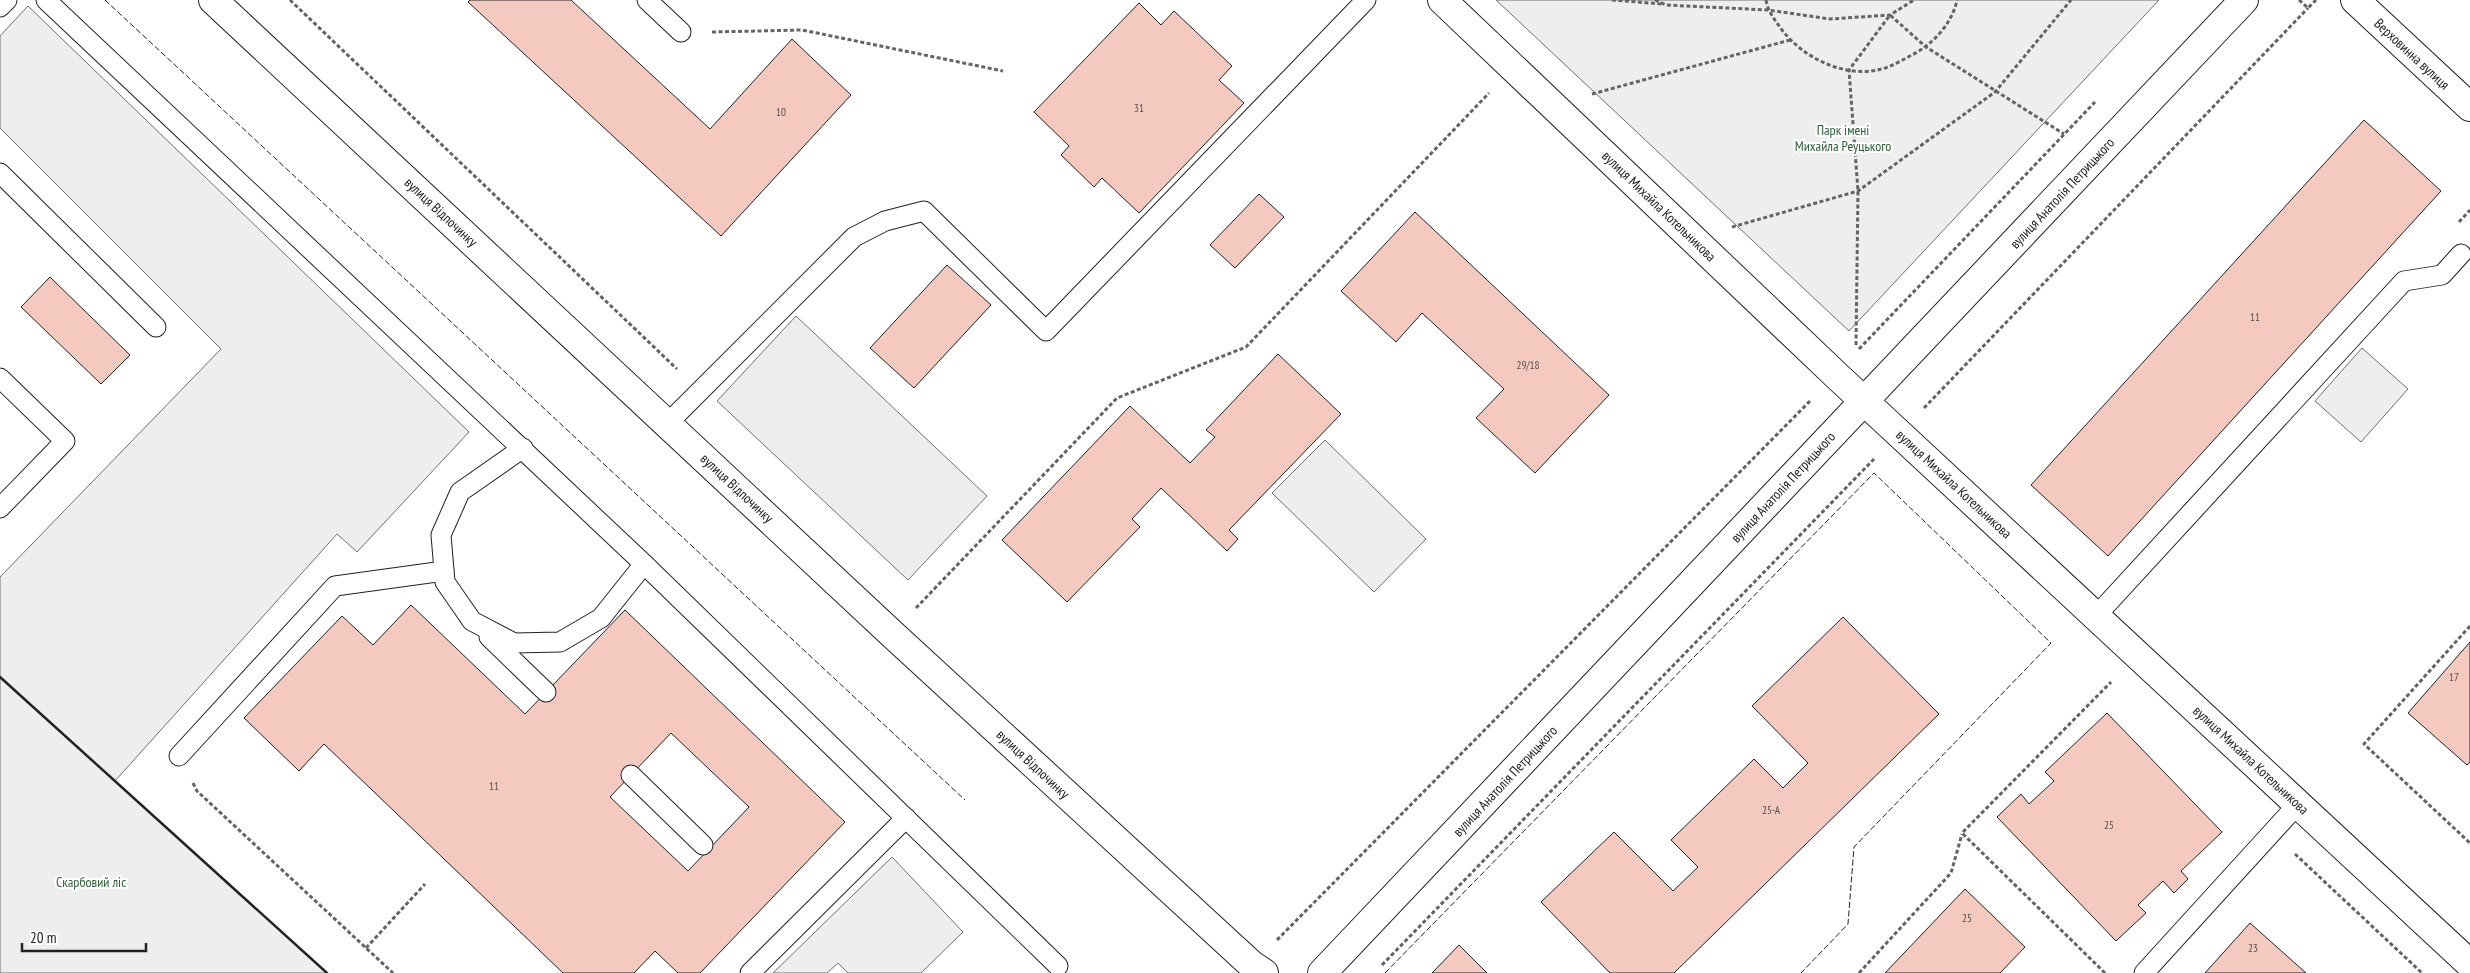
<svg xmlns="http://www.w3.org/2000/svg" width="2470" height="973" font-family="'PT Sans Narrow',sans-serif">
<rect width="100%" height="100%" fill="#fff"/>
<!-- green -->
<g fill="#eee" stroke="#6f6f6f">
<path d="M 1496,0 L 2159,0 L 1849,331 Z"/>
<path d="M 28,6 L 469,432 L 357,552 L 337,534 L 115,781 L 327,973 L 0,973 L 0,577 L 221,349 L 0,128 L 0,36 Z"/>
<path d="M 2362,348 L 2408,389 L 2361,442 L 2315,401 Z"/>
<path d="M 1325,440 L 1426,539 L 1374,592 L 1272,493 Z"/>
<path d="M 892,857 L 963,932 L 921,973 L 848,973 L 838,963 L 827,973 L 773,973 Z"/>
</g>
<!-- parking -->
<path fill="#ededed" stroke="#6f6f6f" d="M 796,316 L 987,496 L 908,580 L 717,401 Z"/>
<!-- building -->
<g fill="#f3c9c0" stroke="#222" fill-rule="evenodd">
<path d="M 470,0 L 571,0 L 710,129 L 792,39 L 851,95 L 721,236 L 468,2 Z"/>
<path d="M 1139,3 L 1161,25 L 1174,11 L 1232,66 L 1219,80 L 1244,103 L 1139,213 L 1102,178 L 1094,187 L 1061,155 L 1069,146 L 1034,112 Z"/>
<path d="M 2364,120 L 2441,191 L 2108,556 L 2031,485 Z"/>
<path d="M 1259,194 L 1284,217 L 1235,268 L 1210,245 Z"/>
<path d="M 1415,212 L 1609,395 L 1535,473 L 1476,418 L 1504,389 L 1422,313 L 1396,342 L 1341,291 Z"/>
<path d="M 947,265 L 991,305 L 914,388 L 870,348 Z"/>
<path d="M 50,277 L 130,355 L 101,384 L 21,307 Z"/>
<path d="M 1278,354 L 1341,414 L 1229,530 L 1238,539 L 1227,551 L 1161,488 L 1132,519 L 1140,527 L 1067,602 L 1002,540 L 1130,406 L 1190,463 L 1215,437 L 1206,430 Z"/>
<path d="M 411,605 L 525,714 L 625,610 L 845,822 L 700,973 L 678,973 L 655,951 L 634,973 L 563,973 L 324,744 L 299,771 L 244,718 L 342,616 L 373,645 ZM 671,733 L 749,807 L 688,871 L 610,797 Z"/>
<path d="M 1843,617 L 1939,714 L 1674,973 L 1610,973 L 1541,902 L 1614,832 L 1673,891 L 1698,867 L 1671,840 L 1754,759 L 1783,788 L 1808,763 L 1752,706 Z"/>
<path d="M 2470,642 L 2470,762 L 2467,765 L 2408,713 Z"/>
<path d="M 2107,713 L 2222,832 L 2181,871 L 2188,879 L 2174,893 L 2163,881 L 2138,905 L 2146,913 L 2116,941 L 1997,817 L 2021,794 L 2029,804 L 2054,781 L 2045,772 Z"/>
<path d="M 1965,889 L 2025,947 L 2000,973 L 1885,973 Z"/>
<path d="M 2250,923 L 2306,973 L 2205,973 Z"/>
<path d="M 1459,945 L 1487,973 L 1432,973 Z"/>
</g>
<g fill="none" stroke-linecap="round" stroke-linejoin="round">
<defs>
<g id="lane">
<path d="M 46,0 L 644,564 L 1058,966"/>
<path d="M 647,0 L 681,32"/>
<path d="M 0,7 L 7,0"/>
<path d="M 0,173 L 156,327"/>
<path d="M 0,378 L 65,441 L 0,508"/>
<path d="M 668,423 L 854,237 L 885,221 L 924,211 L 1046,331 L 1366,0"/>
<path d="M 523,448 L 460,492 L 441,535 L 445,582 L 472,621 L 514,643 L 560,642 L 601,618 L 644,564"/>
<path d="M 2096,616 L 2404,281 L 2442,275 L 2461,254"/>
<path d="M 489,637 L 546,692"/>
<path d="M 179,756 L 335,586 L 444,571"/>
<path d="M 631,775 L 703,845"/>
<path d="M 750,973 L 906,818"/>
<path d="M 2144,973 L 2298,804"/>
</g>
<g id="street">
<path d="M 213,0 L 891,633 L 1252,965 L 1264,973"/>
<path d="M 1442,0 L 1836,375 L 2470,964"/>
<path d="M 2355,0 L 2470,107"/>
<path d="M 1322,973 L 2244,0"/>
</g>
</defs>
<!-- lane casing -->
<use href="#lane" stroke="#222" stroke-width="21"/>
<!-- street casing -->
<use href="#street" stroke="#222" stroke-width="30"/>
<!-- path -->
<g stroke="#646464" stroke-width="3" stroke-dasharray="4 2.5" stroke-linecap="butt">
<path d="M 290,0 L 677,369"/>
<path d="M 1612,0 L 1662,4"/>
<path d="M 1655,0 L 1666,5 L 1768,10 L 1830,19 L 1890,15 L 1914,0"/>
<path d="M 1766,0 C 1768,12 1775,20 1782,30 C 1805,60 1850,81 1888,67 C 1896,64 1904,59 1912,55 C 1933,44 1952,24 1957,0"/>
<path d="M 2299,0 L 2308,8 L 2316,0"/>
<path d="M 712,32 L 802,30 L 1003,71"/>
<path d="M 1592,94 L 1790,40"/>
<path d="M 2459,222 L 2470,210"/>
<path d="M 1732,227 L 1858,191 L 1995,92 L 2071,0"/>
<path d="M 1856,345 L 1858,191 L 1849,70 L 1890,15 L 1926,47 L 2064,134"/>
<path d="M 1859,349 L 2095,102"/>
<path d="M 1924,408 L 2308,8"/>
<path d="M 916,608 L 1117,398 L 1246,347 L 1489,93"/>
<path d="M 2470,626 L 2364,744 L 2470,843"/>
<path d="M 193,783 L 197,791 L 393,973"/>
<path d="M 2295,854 L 2422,973"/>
<path d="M 1277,940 L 1810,401"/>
<path d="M 366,948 L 425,884"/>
<path d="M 1382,965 L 1874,459"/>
<path d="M 1859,973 L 1951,873 L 1962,834"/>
<path d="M 2105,973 L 1962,833 L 2111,682"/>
</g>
<!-- lane -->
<use href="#lane" stroke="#fff" stroke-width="19"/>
<!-- street -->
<use href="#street" stroke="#fff" stroke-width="28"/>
<!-- fence -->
<g stroke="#222" stroke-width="1" stroke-dasharray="6 2.5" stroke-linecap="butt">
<path d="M 105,0 L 965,800"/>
<path d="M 1385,973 L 1874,473 L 2051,643 L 1854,847 L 1848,924 L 1801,973"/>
</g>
<!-- wall -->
<path stroke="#222" stroke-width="2.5" d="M 0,677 L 327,973"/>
</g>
<g text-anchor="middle" stroke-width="4" stroke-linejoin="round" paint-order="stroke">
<!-- number labels -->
<g font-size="11" fill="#564c4a">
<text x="1139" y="112">31</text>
<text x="781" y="116">10</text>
<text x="2255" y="321">11</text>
<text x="1528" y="369">29/18</text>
<text x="2454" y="681">17</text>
<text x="494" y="790">11</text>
<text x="1771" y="814">25-А</text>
<text x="2109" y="829">25</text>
<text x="1967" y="922">25</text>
<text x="2253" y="952">23</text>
</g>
<!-- street labels -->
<g font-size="14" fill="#222" stroke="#fff">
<text transform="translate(2412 54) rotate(43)" y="5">Верховинна вулиця</text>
<text transform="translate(2062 193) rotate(-47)" y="5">вулиця Анатолія Петрицького</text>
<text transform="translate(1659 206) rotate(44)" y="5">вулиця Михайла Котельникова</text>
<text transform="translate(441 212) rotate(43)" y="5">вулиця Відпочинку</text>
<text transform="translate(1954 484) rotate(43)" y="5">вулиця Михайла Котельникова</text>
<text transform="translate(1783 487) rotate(-47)" y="5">вулиця Анатолія Петрицького</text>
<text transform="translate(737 488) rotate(43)" y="5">вулиця Відпочинку</text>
<text transform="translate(2251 760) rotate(43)" y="5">вулиця Михайла Котельникова</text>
<text transform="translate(1033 764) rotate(43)" y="5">вулиця Відпочинку</text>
<text transform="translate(1505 781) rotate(-47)" y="5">вулиця Анатолія Петрицького</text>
</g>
<!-- park labels -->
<g font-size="14" fill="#2f5e38" stroke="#fff">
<text x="1843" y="135">Парк імені<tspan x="1843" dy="16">Михайла Реуцького</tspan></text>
<text x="91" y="887">Скарбовий ліс</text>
</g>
</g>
<!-- scale -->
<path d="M22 943v8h124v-8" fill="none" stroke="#222222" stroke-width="2.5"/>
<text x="30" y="943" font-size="15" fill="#222222" stroke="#ffffff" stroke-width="4" paint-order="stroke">20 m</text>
</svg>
